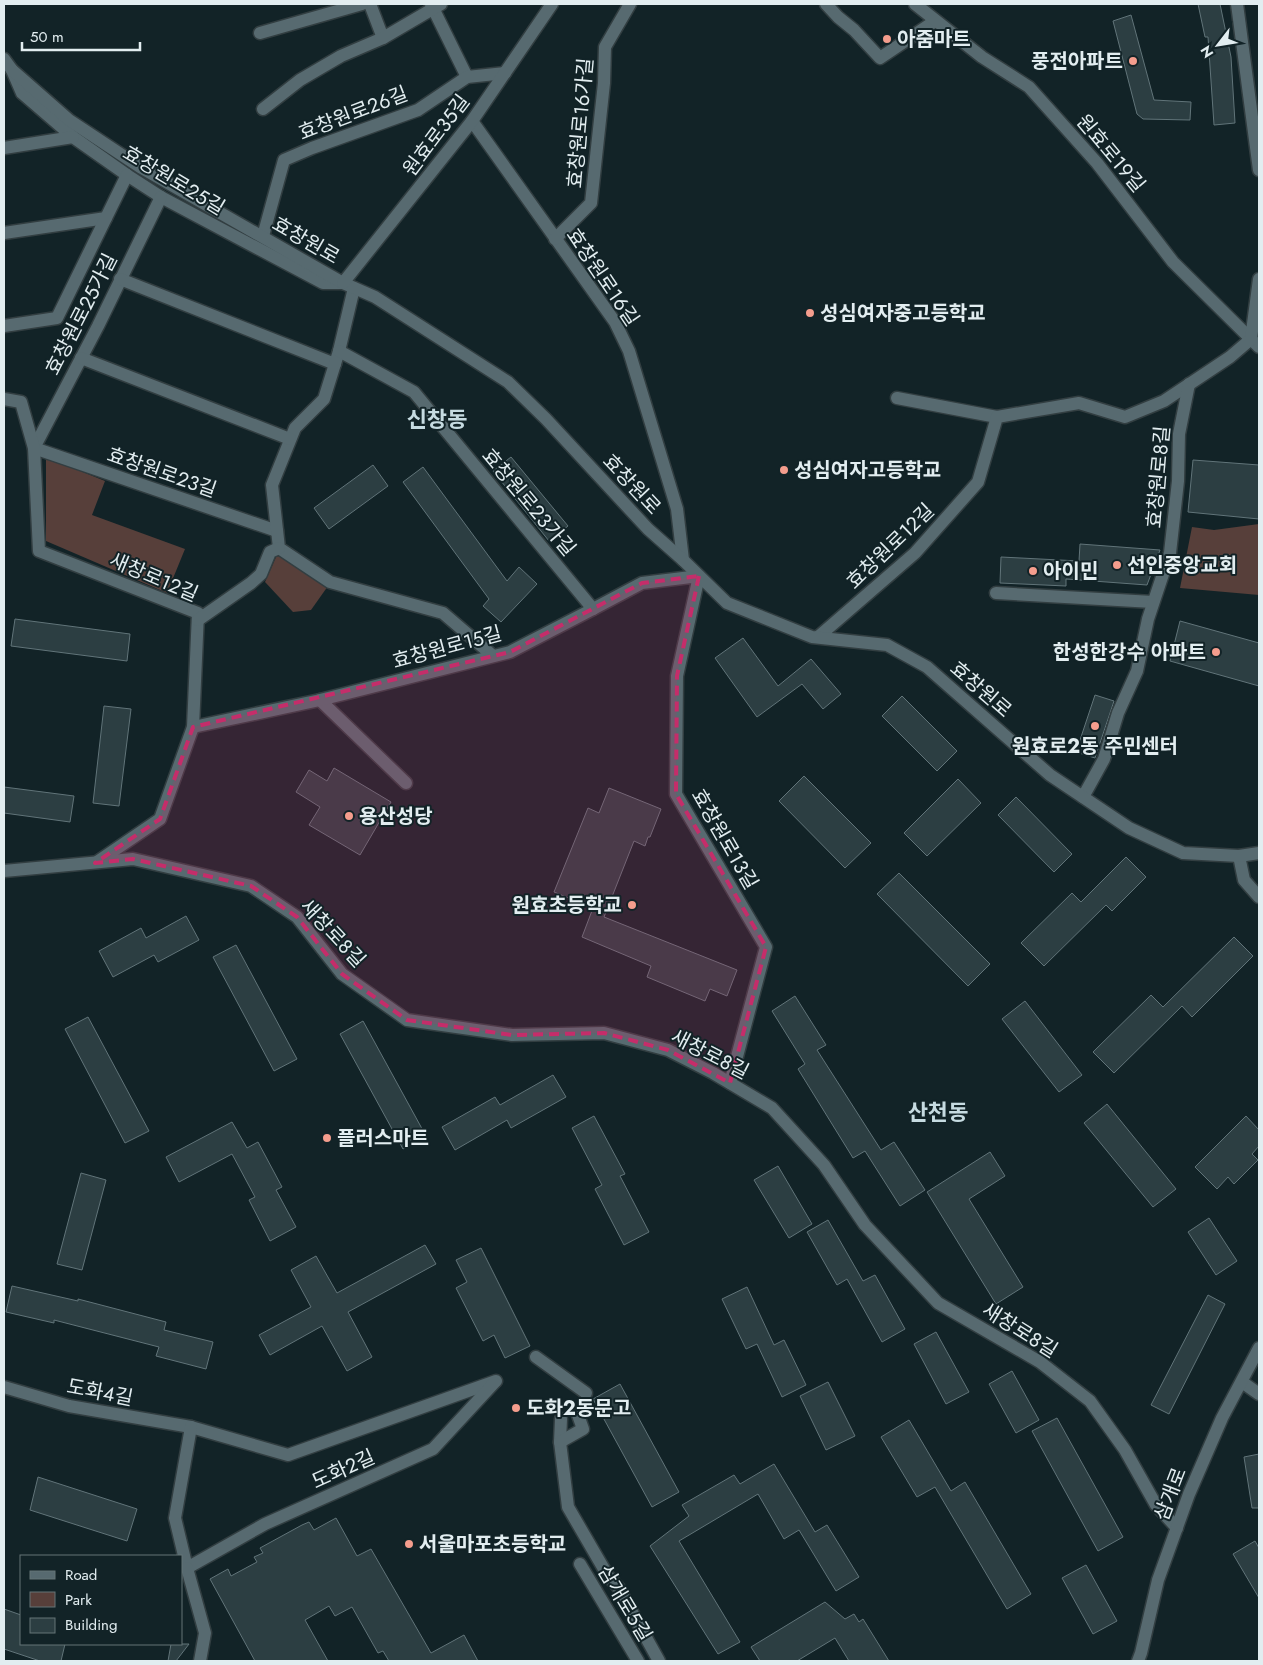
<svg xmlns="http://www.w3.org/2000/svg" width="1263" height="1665" font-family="Jost,'Noto Sans KR',sans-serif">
<rect width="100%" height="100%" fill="#122327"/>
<!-- green -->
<g fill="#573f3a">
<path d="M 46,457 L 105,481 L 92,515 L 185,549 L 167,593 L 46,541 Z"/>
<path d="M 1259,524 L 1259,595 L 1180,588 L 1192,527 L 1214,530 Z"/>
<path d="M 281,554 L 328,586 L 311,610 L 293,612 L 265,582 L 276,557 Z"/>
</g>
<!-- building -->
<g fill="#2c3e42" stroke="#617479">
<path d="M 1198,4 L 1220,4 L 1231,57 L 1235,123 L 1214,125 L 1208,37 L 1205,37 Z"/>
<path d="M 1131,15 L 1154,100 L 1191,102 L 1190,120 L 1143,119 L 1137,114 L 1113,21 Z"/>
<path d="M 511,457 L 568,526 L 549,541 L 493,471 Z"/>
<path d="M 1193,460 L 1259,465 L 1259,519 L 1188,512 Z"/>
<path d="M 373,465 L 388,486 L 329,529 L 314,508 Z"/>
<path d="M 423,467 L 507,581 L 519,567 L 537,584 L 501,622 L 483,606 L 489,599 L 403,482 Z"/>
<path d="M 1080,544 L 1160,550 L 1147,585 L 1066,579 L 1066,586 L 1000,583 L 1001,557 L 1079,561 Z"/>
<path d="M 15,619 L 130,634 L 127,661 L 11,646 Z"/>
<path d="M 1180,621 L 1259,643 L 1259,686 L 1170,661 Z"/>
<path d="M 743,638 L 778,686 L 811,659 L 841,694 L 823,709 L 802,684 L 757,717 L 715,658 Z"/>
<path d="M 1095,695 L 1114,701 L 1095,758 L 1076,752 Z"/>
<path d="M 902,696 L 957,751 L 937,771 L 882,716 Z"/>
<path d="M 104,706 L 131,709 L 119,806 L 93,803 Z"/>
<path d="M 334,768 L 391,802 L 360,855 L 309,825 L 320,807 L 296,792 L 309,770 L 327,781 Z"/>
<path d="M 804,776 L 871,843 L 845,868 L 779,801 Z"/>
<path d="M 958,779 L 981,803 L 927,856 L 904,833 Z"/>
<path d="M 4,787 L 74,796 L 70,822 L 4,813 Z"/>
<path d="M 609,788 L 661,809 L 650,837 L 648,837 L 645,846 L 634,841 L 604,917 L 737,970 L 727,996 L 710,989 L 705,1001 L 647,977 L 651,966 L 582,937 L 593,908 L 554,892 L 588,808 L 599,813 Z"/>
<path d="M 1016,797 L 1072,854 L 1054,872 L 998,815 Z"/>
<path d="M 1126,857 L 1146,877 L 1112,911 L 1106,905 L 1044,966 L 1021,943 L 1072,893 L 1081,902 Z"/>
<path d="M 899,873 L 990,964 L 968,986 L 877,894 Z"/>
<path d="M 186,916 L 199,940 L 158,962 L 154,955 L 113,977 L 99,951 L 141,928 L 146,938 Z"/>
<path d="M 1234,937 L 1253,956 L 1192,1017 L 1182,1006 L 1114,1073 L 1093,1052 L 1151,995 L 1163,1007 Z"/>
<path d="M 236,945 L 297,1059 L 274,1071 L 213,957 Z"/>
<path d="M 795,996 L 826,1045 L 817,1050 L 881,1150 L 894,1142 L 925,1190 L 900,1206 L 865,1151 L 853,1158 L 798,1069 L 805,1064 L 772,1011 Z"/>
<path d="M 1025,1001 L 1082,1075 L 1059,1092 L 1002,1019 Z"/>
<path d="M 88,1017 L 149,1131 L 125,1143 L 65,1029 Z"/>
<path d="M 363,1021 L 426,1136 L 403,1149 L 340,1034 Z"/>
<path d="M 553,1075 L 566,1097 L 511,1128 L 507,1120 L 455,1150 L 442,1127 L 495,1097 L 500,1105 Z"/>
<path d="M 1107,1104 L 1176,1189 L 1153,1207 L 1084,1123 Z"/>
<path d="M 594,1116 L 625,1174 L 620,1176 L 649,1232 L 624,1245 L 595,1189 L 602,1185 L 572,1128 Z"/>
<path d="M 1246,1116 L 1259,1130 L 1259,1146 L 1252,1154 L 1258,1160 L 1234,1184 L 1228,1177 L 1217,1189 L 1195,1167 Z"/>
<path d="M 232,1122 L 247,1148 L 258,1142 L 282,1187 L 276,1190 L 296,1227 L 270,1241 L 249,1200 L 255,1197 L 232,1154 L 179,1182 L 166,1157 Z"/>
<path d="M 990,1152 L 1005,1176 L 969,1199 L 1023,1287 L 996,1304 L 927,1192 Z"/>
<path d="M 778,1166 L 812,1224 L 789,1238 L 754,1180 Z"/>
<path d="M 81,1173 L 106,1180 L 82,1270 L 57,1264 Z"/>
<path d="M 1209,1218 L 1237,1261 L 1216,1275 L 1188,1232 Z"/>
<path d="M 828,1220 L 863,1281 L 875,1275 L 905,1329 L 882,1342 L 847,1279 L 837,1285 L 807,1232 Z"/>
<path d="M 425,1245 L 436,1264 L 348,1312 L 372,1357 L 347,1371 L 322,1326 L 270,1355 L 259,1335 L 311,1307 L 291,1270 L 316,1256 L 337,1293 Z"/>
<path d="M 481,1248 L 530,1346 L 505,1358 L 494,1335 L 483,1341 L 456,1288 L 467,1282 L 456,1260 Z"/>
<path d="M 12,1286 L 78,1301 L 78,1299 L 166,1322 L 164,1330 L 213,1342 L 206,1369 L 156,1356 L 159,1347 L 54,1320 L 54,1323 L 6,1312 Z"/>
<path d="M 747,1287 L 774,1345 L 784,1340 L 806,1385 L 782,1397 L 757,1344 L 746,1349 L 722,1299 Z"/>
<path d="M 1208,1295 L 1225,1304 L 1169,1414 L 1151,1405 Z"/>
<path d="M 936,1332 L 969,1392 L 946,1404 L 914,1344 Z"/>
<path d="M 1012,1371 L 1039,1420 L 1016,1433 L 989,1384 Z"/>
<path d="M 828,1382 L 855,1436 L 826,1450 L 800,1396 Z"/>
<path d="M 620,1384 L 679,1492 L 652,1507 L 593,1399 Z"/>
<path d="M 1057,1418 L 1123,1537 L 1098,1551 L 1032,1431 Z"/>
<path d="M 909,1420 L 951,1491 L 965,1482 L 1031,1594 L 1007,1609 L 935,1487 L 917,1497 L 881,1437 Z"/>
<path d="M 1259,1454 L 1259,1508 L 1252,1508 L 1244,1457 Z"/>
<path d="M 774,1464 L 815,1532 L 827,1525 L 859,1577 L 836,1591 L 799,1530 L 784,1539 L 758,1494 L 679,1541 L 740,1642 L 718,1654 L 650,1546 L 689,1516 L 682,1505 L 734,1475 L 740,1484 Z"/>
<path d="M 38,1477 L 137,1509 L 127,1541 L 30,1510 Z"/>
<path d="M 336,1518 L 357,1556 L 371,1549 L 431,1653 L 464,1635 L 478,1661 L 389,1661 L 383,1651 L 378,1653 L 352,1607 L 335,1616 L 329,1606 L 305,1620 L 328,1661 L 255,1661 L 210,1579 L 228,1569 L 231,1576 L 257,1562 L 254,1557 L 263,1553 L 260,1548 L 302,1525 L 309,1522 L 314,1530 Z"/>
<path d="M 1255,1541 L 1259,1548 L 1259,1598 L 1233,1554 Z"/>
<path d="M 1086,1565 L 1117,1621 L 1093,1634 L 1062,1578 Z"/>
<path d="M 825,1602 L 845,1619 L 854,1614 L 859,1622 L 863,1619 L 889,1661 L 849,1661 L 835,1638 L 797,1661 L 760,1661 L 751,1647 Z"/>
<path d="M 4,1609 L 21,1615 L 21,1644 L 65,1644 L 61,1661 L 40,1661 L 4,1649 Z"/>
<path d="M 171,1644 L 189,1644 L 176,1661 L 168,1661 Z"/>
</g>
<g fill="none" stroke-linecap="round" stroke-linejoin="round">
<defs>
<path id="pedestrian" d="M 536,1357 L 586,1393"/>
<g id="minor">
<path d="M 370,4 L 383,38"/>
<path d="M 431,4 L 467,77"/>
<path d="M 826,4 L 838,17 L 854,30 L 880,58 L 935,21"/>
<path d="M 915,4 L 982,57 L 1029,87 L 1097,163 L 1173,262 L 1259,347"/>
<path d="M 1237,4 L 1259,170"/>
<path d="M 260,33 L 362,4"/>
<path d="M 12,70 L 22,93 L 73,137 L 127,175 L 161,197 L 323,283 L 343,283"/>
<path d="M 263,109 L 300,80 L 341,56 L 383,38 L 441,4"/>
<path d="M 472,121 L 615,322 L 629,351 L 677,509 L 683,560"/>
<path d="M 4,148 L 73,137"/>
<path d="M 161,197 L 98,326 L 34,448 L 277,531"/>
<path d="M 4,233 L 106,218"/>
<path d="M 263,236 L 284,160 L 312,148 L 418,110 L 467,77 L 505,73"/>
<path d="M 555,239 L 591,203 L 604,83 L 605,47 L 630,4"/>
<path d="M 120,279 L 335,364"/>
<path d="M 354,288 L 339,351 L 324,399 L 295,428 L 272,485 L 279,548 L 330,582 L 443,613 L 492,655"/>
<path d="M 4,326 L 57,318 L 127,175"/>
<path d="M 339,351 L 414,392 L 593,609"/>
<path d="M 81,358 L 290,439"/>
<path d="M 897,398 L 997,417"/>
<path d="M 4,399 L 21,402 L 34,448 L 39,551 L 198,613 L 193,727 L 160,819 L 97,862"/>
<path d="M 996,593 L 1153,602"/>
<path d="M 198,620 L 251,583 L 261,574 L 270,552 L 279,548"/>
<path d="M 818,637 L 915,553 L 978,482 L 997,417 L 1079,403 L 1125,417 L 1164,401 L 1230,357 L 1251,339 L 1259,279"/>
<path d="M 320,700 L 406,783"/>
<path d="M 193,727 L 320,700 L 510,652 L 593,609 L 642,583 L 699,576 L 677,676 L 676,794 L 766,947 L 730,1083"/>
<path d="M 1083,797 L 1104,759 L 1118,713 L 1137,671 L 1148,619 L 1170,553 L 1178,481 L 1179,434 L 1189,384"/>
<path d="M 1239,856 L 1244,880 L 1259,897"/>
<path d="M 4,871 L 133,859 L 251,886 L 297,917 L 342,974 L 407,1020 L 512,1035 L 604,1033 L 668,1050 L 713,1073 L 772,1108 L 824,1165 L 865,1225 L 938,1303 L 1040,1362 L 1090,1401 L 1125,1450 L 1156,1505 L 1177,1528"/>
<path d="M 1242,1382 L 1259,1394"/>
<path d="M 4,1387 L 69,1406 L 191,1427 L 288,1455 L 496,1381"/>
<path d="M 561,1419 L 560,1442 L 568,1507 L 608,1576 L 618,1587 L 659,1661"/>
<path d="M 191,1427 L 175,1518 L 187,1568 L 265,1524 L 433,1449 L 494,1383"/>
<path d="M 560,1442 L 583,1429 L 578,1415"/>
<path d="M 580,1564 L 638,1661"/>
<path d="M 187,1568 L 205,1633 L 200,1661"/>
<path d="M 1138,1661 L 1141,1653 L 1158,1580 L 1189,1494 L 1222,1418 L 1259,1348"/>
</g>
<g id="tertiary">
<path d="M 4,59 L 12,70 L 69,120 L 140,167 L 343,283 L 375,297 L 508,382 L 546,419 L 648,529 L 683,560 L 727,603 L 812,637 L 887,645 L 927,667 L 1050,775 L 1129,828 L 1183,853 L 1239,856 L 1259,853"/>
<path d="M 343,283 L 472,121 L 552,4"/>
</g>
</defs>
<!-- pedestrian casing -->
<use href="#pedestrian" stroke="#323e41" stroke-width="15"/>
<!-- minor casing -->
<use href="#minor" stroke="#323e41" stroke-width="15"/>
<!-- tertiary casing -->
<use href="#tertiary" stroke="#323e41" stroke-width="15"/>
<!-- pedestrian -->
<use href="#pedestrian" stroke="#576a70" stroke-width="12"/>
<!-- minor -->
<use href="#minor" stroke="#576a70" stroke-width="12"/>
<!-- tertiary -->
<use href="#tertiary" stroke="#576a70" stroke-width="12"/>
</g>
<!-- marked area -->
<path fill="#c52d6a" fill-opacity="0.2" stroke="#c52d6a" stroke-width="4" stroke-dasharray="10 6" stroke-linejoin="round" d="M 699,576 L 677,676 L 676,794 L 766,947 L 730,1083 L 668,1050 L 604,1033 L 512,1035 L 407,1020 L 342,974 L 297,917 L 251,886 L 133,859 L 95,863 L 160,819 L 193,727 L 510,652 L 642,583 Z"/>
<!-- markers -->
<g fill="#f49d8d" stroke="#122327" stroke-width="2">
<circle cx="887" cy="39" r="5"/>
<circle cx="1133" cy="61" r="5"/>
<circle cx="810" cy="313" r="5"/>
<circle cx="784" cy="470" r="5"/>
<circle cx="1117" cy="565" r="5"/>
<circle cx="1033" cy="571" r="5"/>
<circle cx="1216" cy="652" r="5"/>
<circle cx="1095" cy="726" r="5"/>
<circle cx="349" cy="816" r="5"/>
<circle cx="632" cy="905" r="5"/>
<circle cx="327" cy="1138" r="5"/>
<circle cx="516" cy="1408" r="5"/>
<circle cx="409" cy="1544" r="5"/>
</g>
<g text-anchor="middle" stroke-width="4" stroke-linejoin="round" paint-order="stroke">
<!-- poi labels -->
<g font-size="20" font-weight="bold" fill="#e2edf0" stroke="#122327" text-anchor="start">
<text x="897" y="46">아줌마트</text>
<text x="1123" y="68" text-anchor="end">풍전아파트</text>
<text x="820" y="320">성심여자중고등학교</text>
<text x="794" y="477">성심여자고등학교</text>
<text x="1127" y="572">선인중앙교회</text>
<text x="1043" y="578">아이민</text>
<text x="1206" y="659" text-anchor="end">한성한강수 아파트</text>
<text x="1095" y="753" text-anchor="middle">원효로2동 주민센터</text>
<text x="359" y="823">용산성당</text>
<text x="622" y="912" text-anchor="end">원효초등학교</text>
<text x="337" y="1145">플러스마트</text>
<text x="526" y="1415">도화2동문고</text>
<text x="419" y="1551">서울마포초등학교</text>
</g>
<!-- street labels -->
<g font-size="20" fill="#e2edf0" stroke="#122327">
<text transform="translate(353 113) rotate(-21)" y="7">효창원로26길</text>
<text transform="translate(580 123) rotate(-85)" y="7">효창원로16가길</text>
<text transform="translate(436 135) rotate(-53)" y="7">원효로35길</text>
<text transform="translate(1111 153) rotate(50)" y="7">원효로19길</text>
<text transform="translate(174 180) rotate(31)" y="7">효창원로25길</text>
<text transform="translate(306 240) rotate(30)" y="7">효창원로</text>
<text transform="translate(603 277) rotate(56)" y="7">효창원로16길</text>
<text transform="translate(81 314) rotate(-63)" y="7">효창원로25가길</text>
<text transform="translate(162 472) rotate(19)" y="7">효창원로23길</text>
<text transform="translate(1158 477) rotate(-85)" y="7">효창원로8길</text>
<text transform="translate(632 484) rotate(47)" y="7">효창원로</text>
<text transform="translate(529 502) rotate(50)" y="7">효창원로23가길</text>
<text transform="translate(890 546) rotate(-44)" y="7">효창원로12길</text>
<text transform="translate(154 577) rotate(23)" y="7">새창로12길</text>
<text transform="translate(447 647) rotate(-15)" y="7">효창원로15길</text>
<text transform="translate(981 689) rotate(41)" y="7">효창원로</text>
<text transform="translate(725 839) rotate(60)" y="7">효창원로13길</text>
<text transform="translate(333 933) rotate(47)" y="7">새창로8길</text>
<text transform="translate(710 1054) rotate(27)" y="7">새창로8길</text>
<text transform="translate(1020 1330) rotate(32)" y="7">새창로8길</text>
<text transform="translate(100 1392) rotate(11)" y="7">도화4길</text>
<text transform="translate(343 1469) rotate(-24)" y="7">도화2길</text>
<text transform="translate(1170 1494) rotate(-69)" y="7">삼개로</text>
<text transform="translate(625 1603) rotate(59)" y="7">삼개로5길</text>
</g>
<!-- quarter labels -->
<g font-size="22" font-weight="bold" fill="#c6dbe1" stroke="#122327">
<text x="437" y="427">신창동</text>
<text x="938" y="1120">산천동</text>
</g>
</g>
<!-- border -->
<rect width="1263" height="1665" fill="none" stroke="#e2edf0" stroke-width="10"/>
<!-- legend -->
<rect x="20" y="1555" width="162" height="90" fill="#122327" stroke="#657477"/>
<rect x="30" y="1571" width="25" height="8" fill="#576a70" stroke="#657477"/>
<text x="65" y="1580" font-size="15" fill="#e2edf0">Road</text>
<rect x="30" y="1592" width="25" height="15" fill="#573f3a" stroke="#657477"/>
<text x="65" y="1605" font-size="15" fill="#e2edf0">Park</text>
<rect x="30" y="1618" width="25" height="15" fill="#2c3e42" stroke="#657477"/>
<text x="65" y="1630" font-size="15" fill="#e2edf0">Building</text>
<!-- north arrow -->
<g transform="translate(1218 45) rotate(239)" stroke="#122327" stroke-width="4" paint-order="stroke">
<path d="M0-4L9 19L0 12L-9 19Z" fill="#e2edf0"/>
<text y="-8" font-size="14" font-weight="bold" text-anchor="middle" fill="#e2edf0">N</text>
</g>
<!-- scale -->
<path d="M22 42v8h118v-8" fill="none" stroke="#e2edf0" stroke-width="2.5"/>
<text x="30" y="42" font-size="15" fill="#e2edf0" stroke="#122327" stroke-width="4" paint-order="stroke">50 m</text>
</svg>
